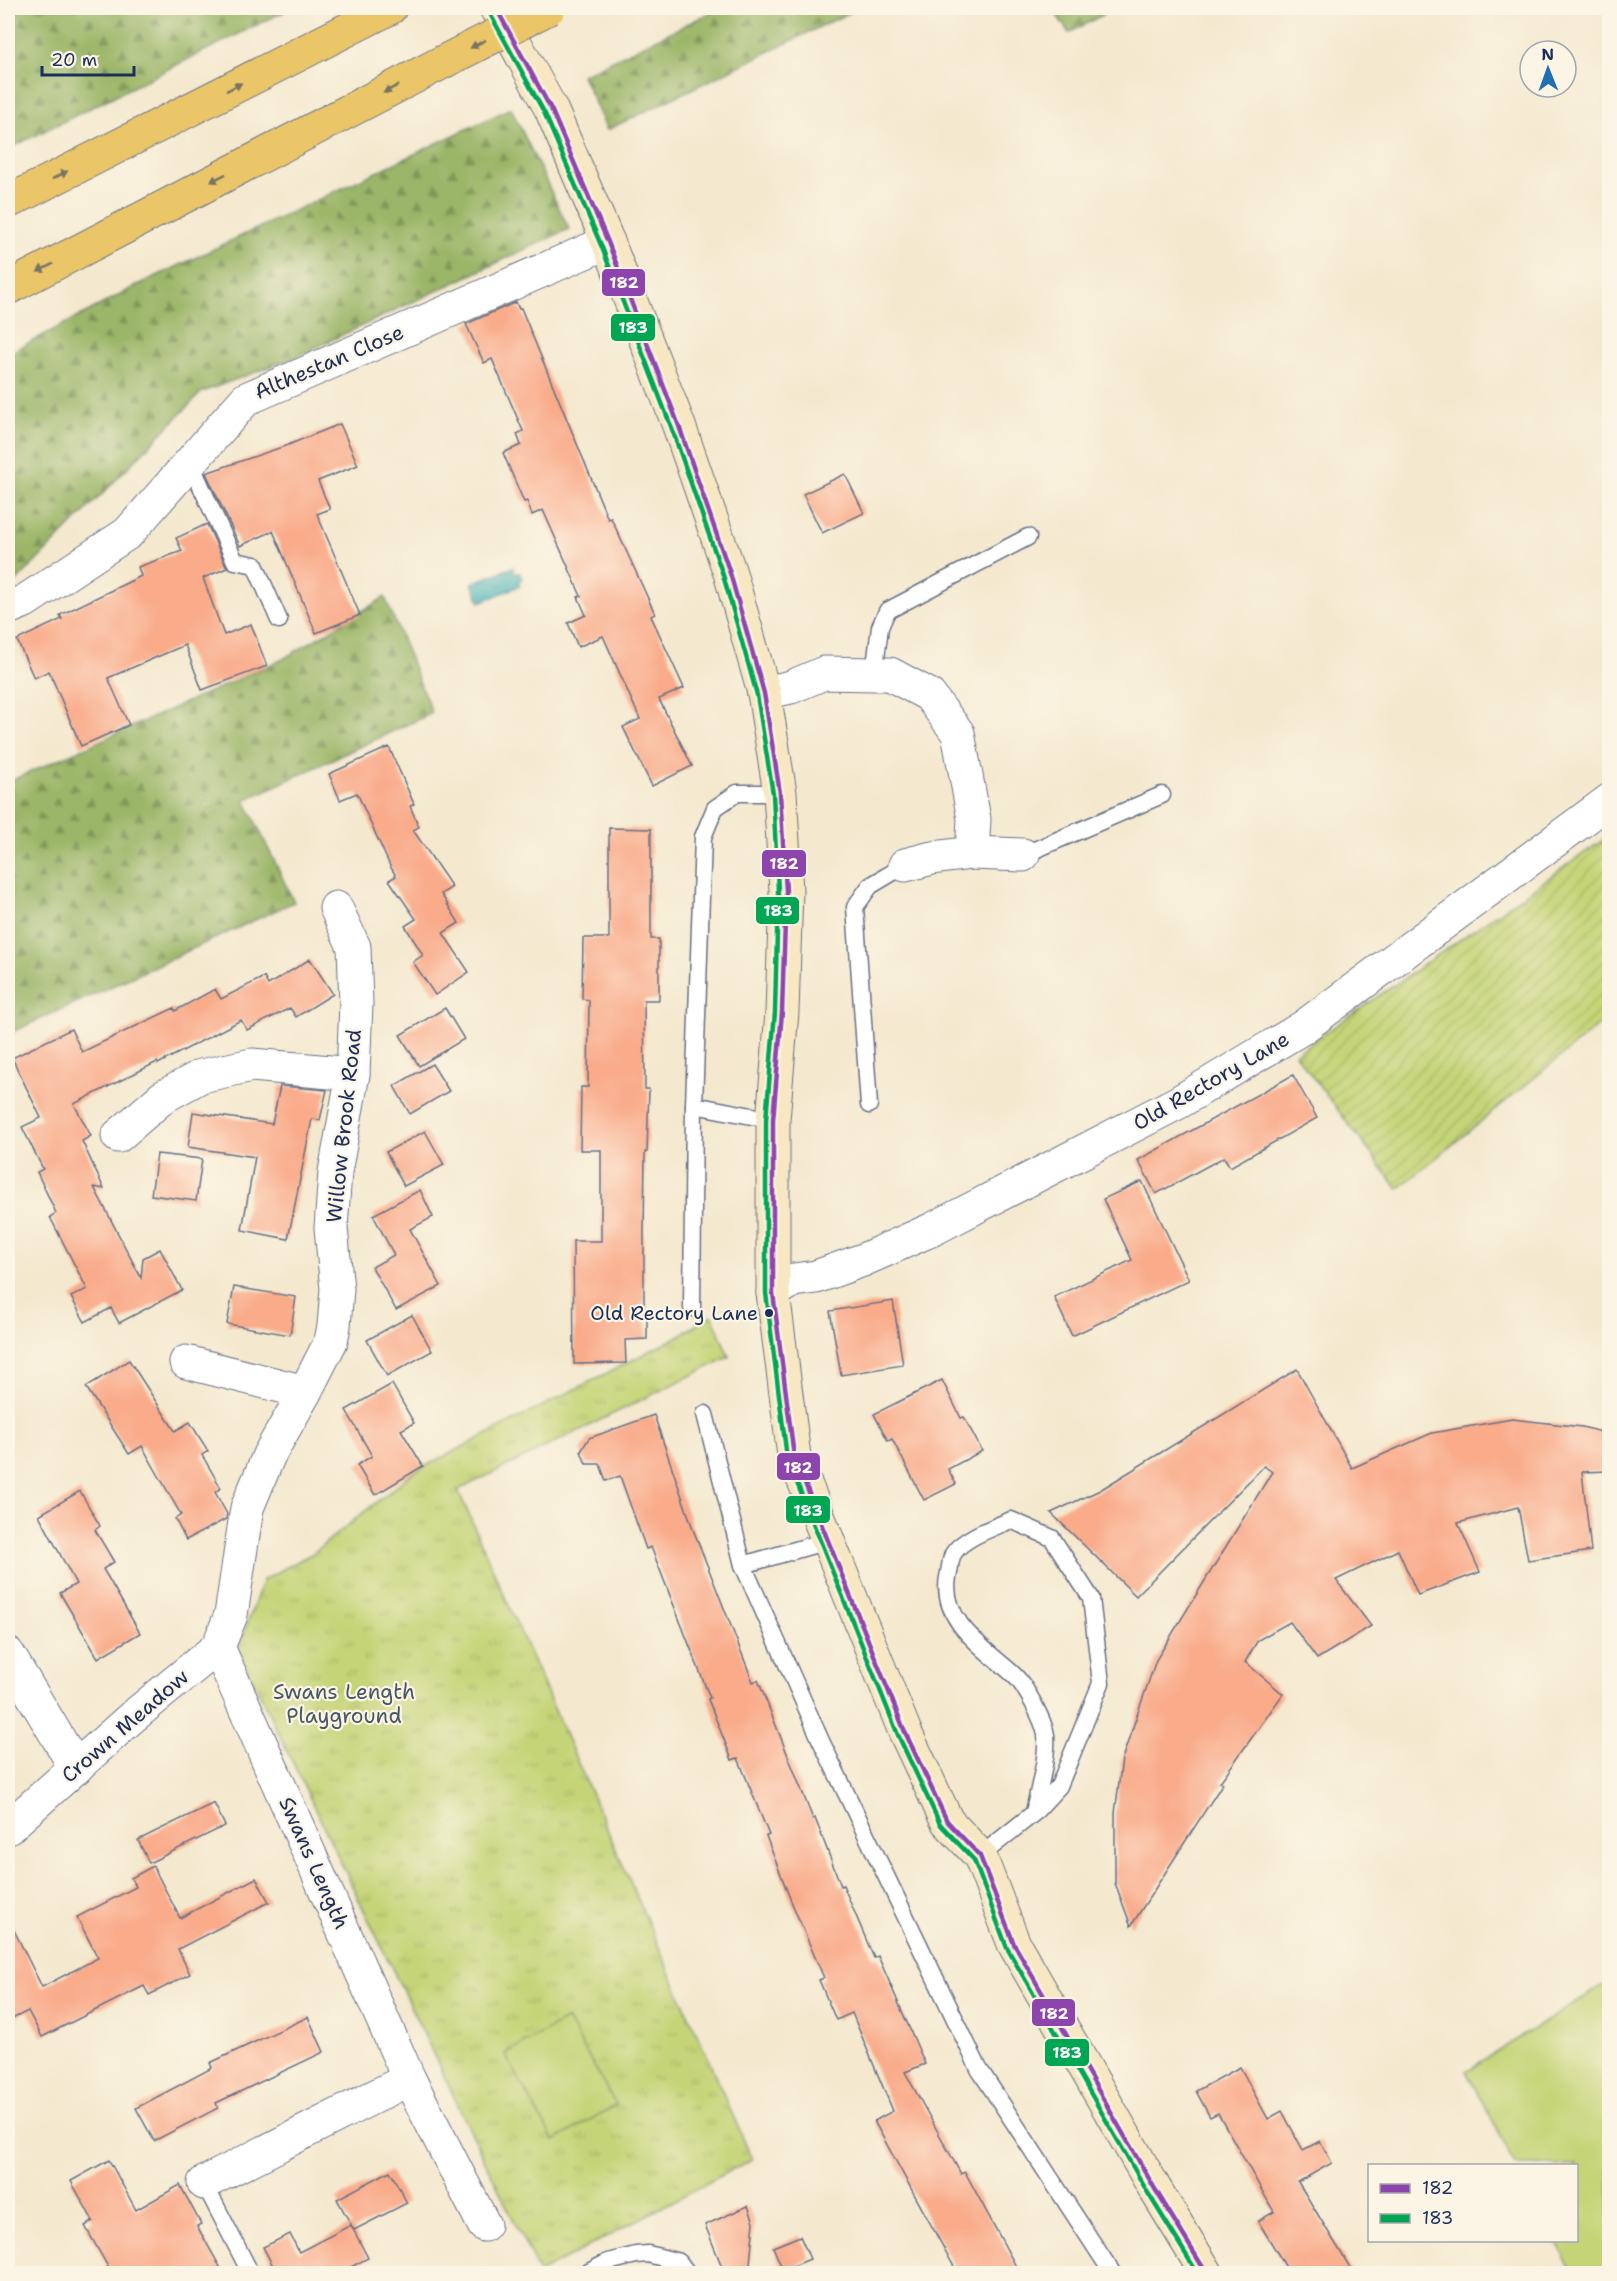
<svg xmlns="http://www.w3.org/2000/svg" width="1617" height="2281" font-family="'Shantell Sans',sans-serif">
<defs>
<pattern id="grass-tufts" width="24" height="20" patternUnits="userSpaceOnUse" patternTransform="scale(1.5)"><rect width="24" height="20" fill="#c4d476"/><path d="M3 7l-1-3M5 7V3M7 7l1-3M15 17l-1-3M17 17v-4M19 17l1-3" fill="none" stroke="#a8b668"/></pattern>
<pattern id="forest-firs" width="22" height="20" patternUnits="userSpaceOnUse" patternTransform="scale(1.5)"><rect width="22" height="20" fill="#9bb667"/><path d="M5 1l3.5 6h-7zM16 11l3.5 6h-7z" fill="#7e9458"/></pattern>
<pattern id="garden-furrows" width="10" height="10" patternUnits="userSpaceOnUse" patternTransform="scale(1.5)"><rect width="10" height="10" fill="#c4d476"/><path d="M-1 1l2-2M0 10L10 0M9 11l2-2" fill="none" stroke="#a8b668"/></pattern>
<pattern id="water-ripples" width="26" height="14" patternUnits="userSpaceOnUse" patternTransform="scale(1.5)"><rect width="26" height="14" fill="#3badb3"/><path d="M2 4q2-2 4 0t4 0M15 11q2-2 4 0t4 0" fill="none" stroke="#318d95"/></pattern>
</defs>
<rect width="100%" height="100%" fill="#fcf5e5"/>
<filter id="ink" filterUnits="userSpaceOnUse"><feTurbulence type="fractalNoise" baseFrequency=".0167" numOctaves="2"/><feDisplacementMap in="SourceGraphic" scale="12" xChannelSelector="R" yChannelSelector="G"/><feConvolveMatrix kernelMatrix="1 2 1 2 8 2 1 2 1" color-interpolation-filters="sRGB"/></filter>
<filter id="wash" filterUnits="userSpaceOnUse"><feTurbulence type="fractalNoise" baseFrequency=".008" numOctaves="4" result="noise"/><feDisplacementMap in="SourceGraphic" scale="24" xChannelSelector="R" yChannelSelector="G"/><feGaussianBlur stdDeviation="1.35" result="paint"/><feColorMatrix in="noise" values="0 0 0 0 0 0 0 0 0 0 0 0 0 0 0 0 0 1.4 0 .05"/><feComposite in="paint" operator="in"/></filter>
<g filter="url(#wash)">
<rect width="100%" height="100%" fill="#f4e9cf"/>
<!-- grass -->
<path fill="url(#grass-tufts)" stroke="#70826a" stroke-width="1.5" d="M 712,1315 L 729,1357 L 458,1490 L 752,2159 L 539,2273 L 238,1649 L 263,1580 L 313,1553 L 414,1472 L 677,1337 Z"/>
<!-- forest -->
<g fill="url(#forest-firs)" stroke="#5b7262" stroke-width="1.5">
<path d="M 8,8 L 291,8 L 8,149 Z"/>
<path d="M 720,8 L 859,8 L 607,130 L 582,75 Z"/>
<path d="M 1052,8 L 1115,8 L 1069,33 Z"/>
<path d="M 511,108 L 569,229 L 293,358 L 202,392 L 12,586 L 8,588 L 8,354 L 140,284 Z"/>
<path d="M 385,597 L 432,713 L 245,800 L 294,902 L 8,1034 L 8,782 L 283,659 Z"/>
</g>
<!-- garden -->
<path fill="url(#garden-furrows)" stroke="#70826a" stroke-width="1.5" d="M 1609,836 L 1609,1017 L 1398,1189 L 1295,1054 Z"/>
<!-- pitch -->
<g fill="#c4d476" stroke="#70826a" stroke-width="1.5">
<path d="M 1609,1982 L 1609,2273 L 1574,2273 L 1556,2241 L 1576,2240 L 1576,2166 L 1516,2165 L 1466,2071 Z"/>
<path d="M 567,2019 L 616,2105 L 554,2141 L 505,2054 Z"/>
</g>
<!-- water -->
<path fill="url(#water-ripples)" stroke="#2b6e88" stroke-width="1.5" d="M 513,567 L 515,573 L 520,573 L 522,579 L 518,582 L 520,586 L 480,602 L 472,583 Z"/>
<g id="blocks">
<!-- building -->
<g fill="#f9ab8a">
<path d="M 516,302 L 519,309 L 521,308 L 608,519 L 611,518 L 636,572 L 655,614 L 651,616 L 684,688 L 659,699 L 692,766 L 652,786 L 623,727 L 640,719 L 603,636 L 578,647 L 568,623 L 586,615 L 578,597 L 581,596 L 543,510 L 532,515 L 527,501 L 524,502 L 503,453 L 521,445 L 517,434 L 523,431 L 492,359 L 484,363 L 466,324 Z"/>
<path d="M 340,424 L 358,465 L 318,481 L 330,509 L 317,514 L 360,615 L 316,633 L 273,531 L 240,546 L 206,473 L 288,445 Z"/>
<path d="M 845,474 L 864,513 L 822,533 L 803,494 Z"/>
<path d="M 207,524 L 227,568 L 203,578 L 224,635 L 251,624 L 267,666 L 202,690 L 185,645 L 108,678 L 129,725 L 81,746 L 49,671 L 34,678 L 17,640 L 62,619 L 60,615 L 141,576 L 138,567 L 182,551 L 176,538 Z"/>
<path d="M 389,747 L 414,804 L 410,806 L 419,827 L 413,830 L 452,887 L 441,894 L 459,923 L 443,933 L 469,972 L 435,995 L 413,962 L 423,955 L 405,926 L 416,919 L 389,880 L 396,876 L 390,866 L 357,793 L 340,800 L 329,774 Z"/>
<path d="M 609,828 L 651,829 L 651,939 L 659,939 L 659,1000 L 644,1000 L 645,1089 L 649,1089 L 647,1152 L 645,1152 L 644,1234 L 644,1315 L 647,1315 L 647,1339 L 625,1340 L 626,1363 L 574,1364 L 573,1241 L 601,1241 L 601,1150 L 580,1150 L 581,1087 L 588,1087 L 589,1000 L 582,999 L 583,938 L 609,938 Z"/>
<path d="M 310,959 L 333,994 L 296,1017 L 290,1008 L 247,1030 L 241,1020 L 158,1064 L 157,1062 L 74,1104 L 91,1136 L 82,1141 L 104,1189 L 94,1187 L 141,1278 L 143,1258 L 160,1249 L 182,1290 L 119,1323 L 111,1308 L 85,1322 L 71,1297 L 87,1289 L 50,1217 L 56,1213 L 37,1172 L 43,1169 L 22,1127 L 41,1118 L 12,1058 L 71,1029 L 82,1052 L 174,1008 L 175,1011 L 215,989 L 221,999 L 264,977 L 268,985 Z"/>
<path d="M 445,1008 L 464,1039 L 419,1066 L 400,1035 Z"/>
<path d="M 432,1064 L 449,1091 L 410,1114 L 394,1086 Z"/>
<path d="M 1293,1075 L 1317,1118 L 1230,1167 L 1224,1157 L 1156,1194 L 1138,1160 Z"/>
<path d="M 280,1086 L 327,1090 L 320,1120 L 312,1119 L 288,1239 L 242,1230 L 255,1157 L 188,1147 L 193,1112 L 272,1124 Z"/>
<path d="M 425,1131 L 444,1165 L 404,1186 L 386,1152 Z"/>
<path d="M 157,1154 L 202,1159 L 196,1201 L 151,1195 Z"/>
<path d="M 1142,1181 L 1189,1280 L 1072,1336 L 1054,1297 L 1132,1260 L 1103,1199 Z"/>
<path d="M 420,1190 L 433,1217 L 410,1229 L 441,1286 L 396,1310 L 372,1267 L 394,1255 L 373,1215 Z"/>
<path d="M 234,1287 L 296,1297 L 290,1335 L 227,1324 Z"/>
<path d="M 893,1301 L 903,1365 L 841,1375 L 830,1311 Z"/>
<path d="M 412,1315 L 432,1351 L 387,1376 L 367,1340 Z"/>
<path d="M 129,1360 L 175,1431 L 190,1422 L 208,1451 L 202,1455 L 221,1488 L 215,1492 L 227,1514 L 226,1519 L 186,1540 L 175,1519 L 181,1515 L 142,1446 L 129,1454 L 86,1387 Z"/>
<path d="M 1297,1369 L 1352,1468 L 1432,1433 L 1512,1419 L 1582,1427 L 1610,1434 L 1610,1471 L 1582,1472 L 1591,1551 L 1528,1560 L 1518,1507 L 1458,1523 L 1480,1572 L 1418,1595 L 1398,1550 L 1336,1580 L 1371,1626 L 1317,1659 L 1290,1622 L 1258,1640 L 1245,1662 L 1283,1694 L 1220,1782 L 1223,1783 L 1131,1926 L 1115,1883 L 1115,1813 L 1122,1759 L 1156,1660 L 1272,1472 L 1264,1466 L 1136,1596 L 1051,1513 L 1100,1490 Z"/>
<path d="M 942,1380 L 961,1418 L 964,1417 L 982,1451 L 948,1469 L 956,1484 L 924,1500 L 892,1439 L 888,1441 L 874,1414 Z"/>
<path d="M 392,1384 L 414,1423 L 401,1430 L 423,1466 L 375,1495 L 357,1465 L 372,1456 L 346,1410 Z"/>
<path d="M 654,1415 L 693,1529 L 753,1682 L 758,1680 L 813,1819 L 815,1818 L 841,1886 L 843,1885 L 874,1958 L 878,1956 L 925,2064 L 905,2072 L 961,2174 L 965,2172 L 1020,2274 L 958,2274 L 874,2121 L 893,2111 L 852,2013 L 836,2020 L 819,1980 L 824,1978 L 791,1901 L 766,1836 L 769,1835 L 738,1758 L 732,1760 L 708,1699 L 710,1698 L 651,1547 L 646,1549 L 620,1476 L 606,1481 L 600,1464 L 586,1464 L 581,1451 L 589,1438 Z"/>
<path d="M 80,1491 L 100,1526 L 95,1530 L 114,1562 L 103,1569 L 140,1633 L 98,1658 L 60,1593 L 76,1584 L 39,1515 Z"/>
<path d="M 214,1803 L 225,1826 L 149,1863 L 138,1840 Z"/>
<path d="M 153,1866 L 180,1918 L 256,1878 L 269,1902 L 178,1949 L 190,1974 L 149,1995 L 144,1986 L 42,2037 L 28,2011 L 8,2021 L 8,1918 L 42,1987 L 98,1958 L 77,1917 L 136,1887 L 131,1878 Z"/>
<path d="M 308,2017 L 324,2052 L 216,2103 L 218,2108 L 154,2141 L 136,2108 L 212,2068 L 210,2063 Z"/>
<path d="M 1240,2067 L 1268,2119 L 1282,2111 L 1303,2150 L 1320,2141 L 1332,2163 L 1298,2182 L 1354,2274 L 1290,2274 L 1258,2221 L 1274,2212 L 1218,2113 L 1210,2117 L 1196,2091 Z"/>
<path d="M 109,2160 L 136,2210 L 180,2185 L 201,2224 L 197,2226 L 224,2274 L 112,2274 L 85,2226 L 93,2221 L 71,2181 Z"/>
<path d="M 390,2171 L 407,2203 L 354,2230 L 337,2199 Z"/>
<path d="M 748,2206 L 754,2222 L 749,2274 L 725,2274 L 705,2225 Z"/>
<path d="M 351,2225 L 368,2258 L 338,2274 L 261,2274 L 261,2272 L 273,2266 L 263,2247 L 290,2234 L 299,2252 Z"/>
<path d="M 800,2236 L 810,2259 L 783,2270 L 773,2247 Z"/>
</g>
</g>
</g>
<g filter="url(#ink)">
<use href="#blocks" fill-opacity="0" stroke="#677086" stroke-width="1.5"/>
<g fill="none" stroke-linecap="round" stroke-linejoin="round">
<defs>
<g id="lane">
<path d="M 190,462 L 235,561 L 255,565 L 279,620"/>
<path d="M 874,674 L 880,627 L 887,611 L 1028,537"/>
<path d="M 1023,855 L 1162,795"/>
<path d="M 694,1105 L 773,1120"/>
<path d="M 869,1105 L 855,907 L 870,886 L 905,865"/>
<path d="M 692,1308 L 694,1105 L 703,837 L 715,808 L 737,793 L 780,793"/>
<path d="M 705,1414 L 743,1565 L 821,1741 L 979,2069 L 1113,2274"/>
<path d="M 743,1565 L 827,1541"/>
<path d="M 980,1856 L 1034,1813 L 1059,1786 L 1101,1683 L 1091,1598 L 1052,1538 L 1011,1520 C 995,1527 962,1538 953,1554 C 950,1560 950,1571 948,1577 C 940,1622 986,1649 1014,1675 C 1025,1685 1044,1721 1046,1735 C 1048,1758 1038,1790 1034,1813"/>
<path d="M 204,2183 L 251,2274"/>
<path d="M 585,2274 L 608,2262 L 636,2255 L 648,2254 L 679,2262 L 688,2274"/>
</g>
<g id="street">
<path d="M 8,608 L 25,601 L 128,533 L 246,399 L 608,242"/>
<path d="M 764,693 L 791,687 L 824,673 L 874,674 L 890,674 L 929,695 L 958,733 L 974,819 L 972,853 L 1023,855"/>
<path d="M 905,865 L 932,858 L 972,853"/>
<path d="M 118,1136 L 163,1097 L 201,1076 L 252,1065 L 353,1074"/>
<path d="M 773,1293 L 793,1280 L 816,1277 L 863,1260 L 933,1229 L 1179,1102 L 1302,1028 L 1610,800"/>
<path d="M 186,1362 L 305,1392"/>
<path d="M 218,1647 L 409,2079 L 484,2225"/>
<path d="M 8,1654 L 76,1768"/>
<path d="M 8,1828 L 131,1718 L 218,1647 L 231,1615 L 247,1508 L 269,1455 L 305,1392 L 331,1341 L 334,1326 L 337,1289 L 331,1228 L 335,1172 L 353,1074 L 356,1004 L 354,947 L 336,908"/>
<path d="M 204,2183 L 409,2079"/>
</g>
<path id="secondary" d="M 496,8 L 551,109 L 608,242 L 679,426 L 730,573 L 764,693 L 780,793 L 786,891 L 782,1012 L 773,1120 L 773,1293 L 794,1456 L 905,1732 L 947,1821 L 980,1856 L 1014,1944 L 1155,2189 L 1207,2274"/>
<g id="highway">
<path d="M 8,202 L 390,8"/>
<path d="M 8,288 L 443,62"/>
</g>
</defs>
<!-- lane casing -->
<use href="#lane" stroke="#677086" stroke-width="19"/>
<!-- street casing -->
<use href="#street" stroke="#677086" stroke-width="35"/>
<!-- secondary casing -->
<use href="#secondary" stroke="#677086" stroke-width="35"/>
<!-- highway casing -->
<use href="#highway" stroke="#677086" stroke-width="35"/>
<!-- lane -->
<use href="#lane" stroke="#fff" stroke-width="16"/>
<!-- street -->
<use href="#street" stroke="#fff" stroke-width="33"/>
<!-- secondary -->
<use href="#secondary" stroke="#f7e8c3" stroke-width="33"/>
<!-- highway -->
<use href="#highway" stroke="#eac669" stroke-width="33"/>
<defs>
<path id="highway-bridge" d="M 443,62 L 549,8"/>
</defs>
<!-- highway-bridge casing -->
<use href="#highway-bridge" stroke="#677086" stroke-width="35" stroke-linecap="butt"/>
<!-- highway-bridge -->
<use href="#highway-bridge" stroke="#eac669" stroke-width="33"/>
<defs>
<path id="bus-1" d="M 496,8 L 551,109 L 608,242 L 679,426 L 730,573 L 764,693 L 780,793 L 786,891 L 782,1012 L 773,1120 L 773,1293 L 794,1456 L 905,1732 L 947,1821 L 980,1856 L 1014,1944 L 1155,2189 L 1207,2274"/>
<path id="bus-2" d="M 489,12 L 544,112 L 601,245 L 672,429 L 723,575 L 757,695 L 773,794 L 778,891 L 775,1012 L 766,1120 L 766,1293 L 787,1458 L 898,1735 L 940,1824 L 974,1860 L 1007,1948 L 1148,2193 L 1198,2274"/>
</defs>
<!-- bus-1 casing -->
<use href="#bus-1" stroke="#fcf5e5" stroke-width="9"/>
<!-- bus-2 casing -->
<use href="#bus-2" stroke="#fcf5e5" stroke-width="9"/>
<!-- bus-1 -->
<use href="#bus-1" stroke="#8e44ad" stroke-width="4.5"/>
<!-- bus-2 -->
<use href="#bus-2" stroke="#00a651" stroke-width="4.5"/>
</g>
<!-- one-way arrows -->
<defs><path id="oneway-solid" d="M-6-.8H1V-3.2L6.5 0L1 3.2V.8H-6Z" transform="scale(1.5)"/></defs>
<g fill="#787363">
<use href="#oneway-solid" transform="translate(478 44) rotate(153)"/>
<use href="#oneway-solid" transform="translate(234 87) rotate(-27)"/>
<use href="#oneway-solid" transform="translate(391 89) rotate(153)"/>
<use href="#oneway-solid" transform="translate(60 175) rotate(-27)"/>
<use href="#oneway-solid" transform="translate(218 178) rotate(153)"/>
<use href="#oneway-solid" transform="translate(45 268) rotate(153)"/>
</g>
</g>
<!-- markers -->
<circle fill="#1b2f5e" stroke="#fcf5e5" stroke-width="2" cx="769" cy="1313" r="5"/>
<g text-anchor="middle" stroke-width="4.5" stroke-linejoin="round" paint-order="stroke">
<!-- bus labels -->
<g font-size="20" fill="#1b2f5e" stroke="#fcf5e5" text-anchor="end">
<text x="758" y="1320">Old Rectory Lane</text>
</g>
<!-- street labels -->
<g font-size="21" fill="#1b2f5e" stroke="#fcf5e5">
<text transform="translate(329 362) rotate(-23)" y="7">Althestan Close</text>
<text transform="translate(1211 1081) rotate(-30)" y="7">Old Rectory Lane</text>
<text transform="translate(344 1126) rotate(-84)" y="7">Willow Brook Road</text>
<text transform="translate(125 1726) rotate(-41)" y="7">Crown Meadow</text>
<text transform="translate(314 1863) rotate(66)" y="7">Swans Length</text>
</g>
<!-- park labels -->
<g font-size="21" fill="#455864" stroke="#fcf5e5">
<text x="344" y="1699">Swans Length<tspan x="344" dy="24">Playground</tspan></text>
</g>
</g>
<g stroke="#fcf5e5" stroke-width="2">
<rect x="601" y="268" width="45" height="29" rx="6" fill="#8e44ad"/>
<rect x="610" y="313" width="46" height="29" rx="6" fill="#00a651"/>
<rect x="761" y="849" width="46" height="29" rx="6" fill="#8e44ad"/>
<rect x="755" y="896" width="45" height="29" rx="6" fill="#00a651"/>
<rect x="776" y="1452" width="45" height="29" rx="6" fill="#8e44ad"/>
<rect x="785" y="1495" width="46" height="29" rx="6" fill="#00a651"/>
<rect x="1031" y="1998" width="45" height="29" rx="6" fill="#8e44ad"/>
<rect x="1044" y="2038" width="46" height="29" rx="6" fill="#00a651"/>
</g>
<g font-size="16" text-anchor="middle" font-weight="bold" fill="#fff">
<text x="624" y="288">182</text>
<text x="633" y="333">183</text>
<text x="784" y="869">182</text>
<text x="778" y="916">183</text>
<text x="798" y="1473">182</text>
<text x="808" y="1516">183</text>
<text x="1054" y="2019">182</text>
<text x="1067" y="2058">183</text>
</g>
<!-- margin -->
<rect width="1617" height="2281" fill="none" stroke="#fcf5e5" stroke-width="30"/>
<!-- legend -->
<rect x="1368" y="2164" width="210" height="78" fill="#fcf5e5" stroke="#a2a6af" stroke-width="1.5"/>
<rect x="1380" y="2184" width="30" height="9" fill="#8e44ad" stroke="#a2a6af" stroke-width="1.5"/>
<text x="1422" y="2194" font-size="18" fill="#1b2f5e">182</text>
<rect x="1380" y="2214" width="30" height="9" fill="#00a651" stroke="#a2a6af" stroke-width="1.5"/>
<text x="1422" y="2224" font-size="18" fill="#1b2f5e">183</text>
<!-- north arrow -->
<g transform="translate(1548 69) rotate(359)"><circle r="28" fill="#fcf5e5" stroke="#a2a6af" stroke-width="1.5"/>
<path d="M0-4.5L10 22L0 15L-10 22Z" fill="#1f6fb2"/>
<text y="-9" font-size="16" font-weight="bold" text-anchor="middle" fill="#1b2f5e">N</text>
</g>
<!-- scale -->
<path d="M42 66v9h92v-9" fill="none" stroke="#1b2f5e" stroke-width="3"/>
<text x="51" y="66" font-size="18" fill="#1b2f5e" stroke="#fcf5e5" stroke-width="4.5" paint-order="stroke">20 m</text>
</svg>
